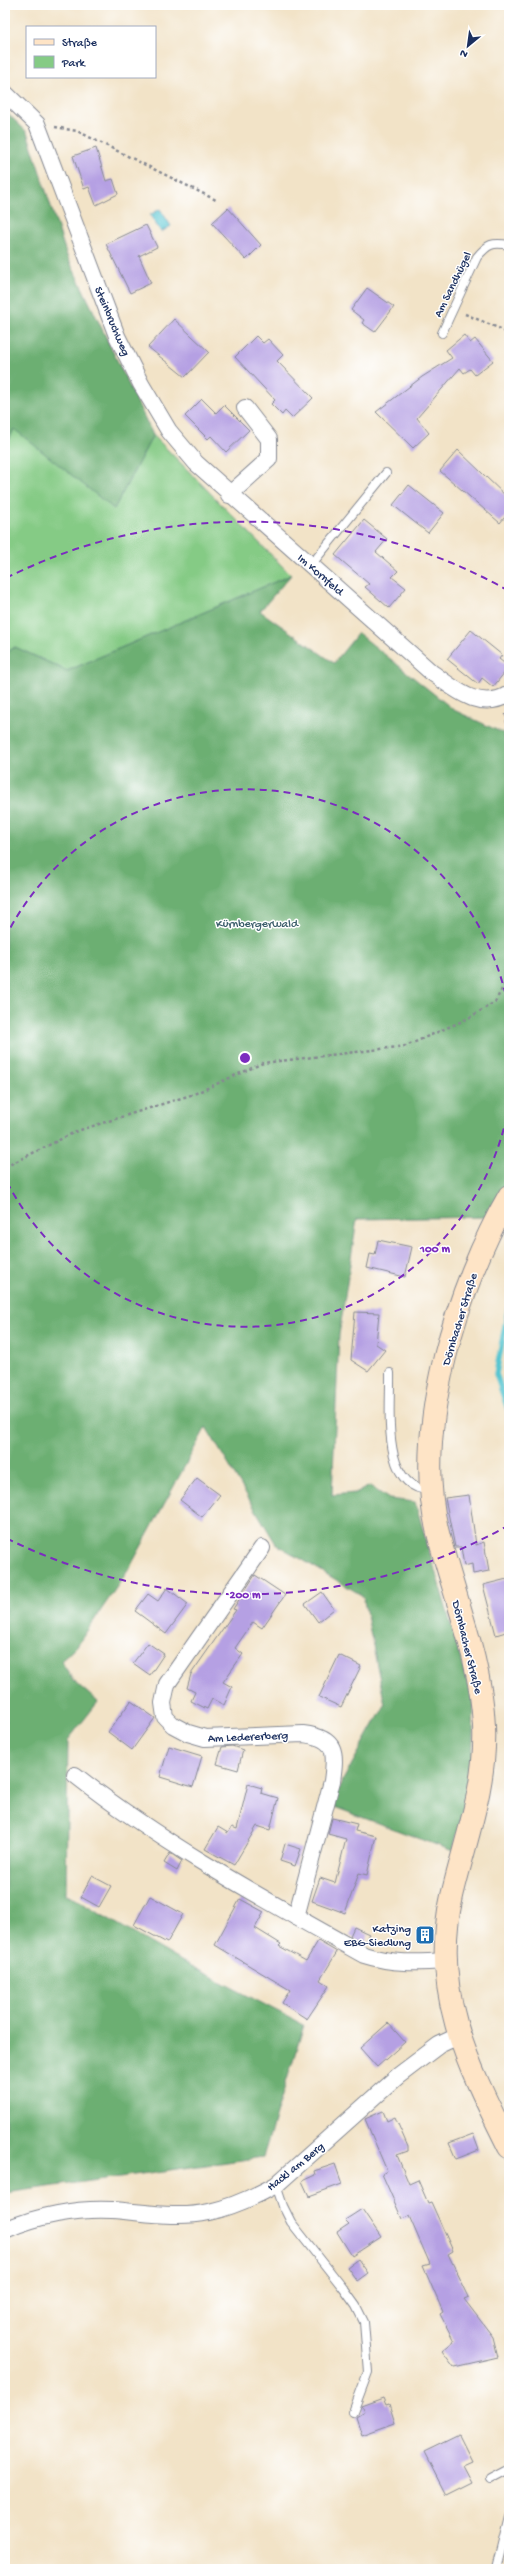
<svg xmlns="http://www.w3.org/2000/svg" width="514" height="2574" font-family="'Gochi Hand',sans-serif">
<rect width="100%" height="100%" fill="#fff"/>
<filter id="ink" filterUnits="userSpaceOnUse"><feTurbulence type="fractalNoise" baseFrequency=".025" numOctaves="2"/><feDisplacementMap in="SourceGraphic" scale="8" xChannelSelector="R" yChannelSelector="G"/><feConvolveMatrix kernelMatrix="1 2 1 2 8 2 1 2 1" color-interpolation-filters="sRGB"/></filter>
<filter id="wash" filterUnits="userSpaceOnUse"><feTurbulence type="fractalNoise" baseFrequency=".012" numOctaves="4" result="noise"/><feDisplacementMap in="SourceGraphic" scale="16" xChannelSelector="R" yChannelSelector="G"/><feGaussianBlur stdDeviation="0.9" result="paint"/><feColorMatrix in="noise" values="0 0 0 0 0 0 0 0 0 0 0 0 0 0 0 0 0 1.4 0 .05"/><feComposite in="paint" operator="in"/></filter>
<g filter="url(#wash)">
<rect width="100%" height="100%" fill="#f2e3c7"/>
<!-- green -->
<path fill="#85cb85" stroke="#507d72" d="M 14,428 L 114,509 L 153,435 L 291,575 L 67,671 L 15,647 L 5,654 L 5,449 Z"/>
<!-- forest -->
<g fill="#6caf72" stroke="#446f68">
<path d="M 5,111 L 27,132 L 67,256 L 153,435 L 114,509 L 14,429 L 5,449 Z"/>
<path d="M 291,575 L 260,611 L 334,663 L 358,633 L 454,710 L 503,733 L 509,744 L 509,1185 L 489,1217 L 357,1219 L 339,1335 L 332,1495 L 355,1493 L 370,1486 L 389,1499 L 415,1502 L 474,1703 L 472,1775 L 453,1851 L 329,1805 L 385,1705 L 363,1596 L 276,1544 L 206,1427 L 129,1569 L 76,1647 L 61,1661 L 74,1681 L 98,1702 L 68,1740 L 66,1894 L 183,1962 L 304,2025 L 263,2157 L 5,2193 L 5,654 L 15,647 L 67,671 Z"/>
</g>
<!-- water -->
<path fill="#59c6d1" stroke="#3a7a98" d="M 160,209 L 171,226 L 161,232 L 150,215 Z"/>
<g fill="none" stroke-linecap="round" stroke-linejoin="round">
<!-- stream -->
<path stroke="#59c6d1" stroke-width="5.5" d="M 509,1305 L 496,1374 L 509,1412"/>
</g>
<g id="blocks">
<!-- building -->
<g fill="#b5a0e3">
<path d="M 96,148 L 106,181 L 113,179 L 118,194 L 96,205 L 89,187 L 84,189 L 73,156 Z"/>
<path d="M 228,208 L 261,245 L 246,260 L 212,223 Z"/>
<path d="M 146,225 L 157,247 L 139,256 L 151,283 L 130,293 L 106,244 Z"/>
<path d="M 367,288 L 394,307 L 375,332 L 362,323 L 364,320 L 351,310 Z"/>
<path d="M 174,319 L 209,352 L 185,377 L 148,347 Z"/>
<path d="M 464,335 L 470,343 L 475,339 L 493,361 L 475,375 L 470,369 L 464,373 L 460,368 L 417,418 L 429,433 L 413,448 L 376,412 L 422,377 L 452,358 L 446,350 Z"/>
<path d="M 256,336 L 263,343 L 268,339 L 283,355 L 277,361 L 313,398 L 292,418 L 285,411 L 282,415 L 271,404 L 275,400 L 235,357 Z"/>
<path d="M 202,399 L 216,413 L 224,405 L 249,430 L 226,452 L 211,436 L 208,439 L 185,416 Z"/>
<path d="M 458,450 L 509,499 L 509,512 L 500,523 L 440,471 Z"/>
<path d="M 409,485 L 444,513 L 428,533 L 393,505 Z"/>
<path d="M 364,520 L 387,539 L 376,552 L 398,571 L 392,577 L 406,588 L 389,608 L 365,587 L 369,584 L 335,555 Z"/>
<path d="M 471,630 L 502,655 L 499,659 L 509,667 L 493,687 L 482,678 L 478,684 L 447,659 Z"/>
<path d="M 378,1240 L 412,1247 L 405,1277 L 367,1268 L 370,1254 L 375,1255 Z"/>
<path d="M 355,1312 L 379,1313 L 376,1344 L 385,1350 L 368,1371 L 351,1360 Z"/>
<path d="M 197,1478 L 220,1495 L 202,1517 L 180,1500 Z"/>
<path d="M 469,1495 L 476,1545 L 484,1542 L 489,1571 L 473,1574 L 472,1564 L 464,1566 L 461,1547 L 455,1547 L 445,1498 Z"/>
<path d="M 255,1575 L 285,1595 L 262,1628 L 253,1622 L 235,1648 L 243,1654 L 223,1682 L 232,1687 L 224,1705 L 212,1699 L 207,1709 L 191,1701 L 195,1692 L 187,1688 L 191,1674 L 236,1610 L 233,1609 Z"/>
<path d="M 507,1579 L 509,1587 L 509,1631 L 496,1635 L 483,1585 Z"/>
<path d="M 167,1588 L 188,1604 L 166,1634 L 135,1611 L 148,1594 L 158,1601 Z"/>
<path d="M 322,1592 L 334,1609 L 318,1622 L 305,1604 Z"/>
<path d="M 148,1643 L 164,1654 L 150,1675 L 133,1663 Z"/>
<path d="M 339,1655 L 361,1666 L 341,1707 L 319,1697 Z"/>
<path d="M 131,1701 L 155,1718 L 132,1750 L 108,1732 Z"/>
<path d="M 169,1746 L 202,1756 L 193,1787 L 160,1777 Z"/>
<path d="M 232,1746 L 243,1750 L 238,1770 L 217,1764 L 222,1747 Z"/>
<path d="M 248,1784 L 262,1788 L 261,1793 L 278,1798 L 270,1830 L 257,1826 L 234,1865 L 205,1849 L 218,1827 L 228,1833 L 232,1827 L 237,1829 Z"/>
<path d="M 332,1818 L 357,1824 L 355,1831 L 376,1836 L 367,1875 L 359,1873 L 345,1913 L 312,1901 L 320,1878 L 335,1883 L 346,1839 L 328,1834 Z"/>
<path d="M 285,1844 L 301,1849 L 295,1866 L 280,1861 Z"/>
<path d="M 170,1853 L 182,1861 L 177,1871 L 164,1863 Z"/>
<path d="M 92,1876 L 111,1886 L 99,1907 L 81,1897 Z"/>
<path d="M 150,1896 L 183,1914 L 167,1943 L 134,1925 Z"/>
<path d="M 240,1899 L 264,1912 L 255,1928 L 281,1944 L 279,1946 L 306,1961 L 318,1941 L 337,1952 L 320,1980 L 329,1986 L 307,2019 L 282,2003 L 290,1990 L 215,1945 Z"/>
<path d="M 354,1927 L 369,1934 L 364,1944 L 350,1936 Z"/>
<path d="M 388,2023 L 405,2042 L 377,2067 L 360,2048 Z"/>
<path d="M 383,2111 L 387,2121 L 395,2117 L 408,2147 L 408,2151 L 397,2155 L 409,2184 L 418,2180 L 428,2203 L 431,2202 L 453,2251 L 448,2254 L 469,2297 L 464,2299 L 493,2337 L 498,2357 L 454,2367 L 442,2351 L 454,2341 L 440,2314 L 443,2312 L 423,2266 L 430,2264 L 409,2216 L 402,2219 L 382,2174 L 387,2171 L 365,2119 Z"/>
<path d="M 473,2134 L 479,2150 L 456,2159 L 449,2143 Z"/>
<path d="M 335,2164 L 342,2184 L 309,2196 L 302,2181 L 315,2175 L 314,2171 Z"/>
<path d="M 362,2209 L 381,2237 L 352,2256 L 337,2232 L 349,2224 L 345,2220 Z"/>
<path d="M 358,2259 L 368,2273 L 357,2281 L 347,2267 Z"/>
<path d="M 383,2398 L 386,2405 L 389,2404 L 395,2423 L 362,2435 L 356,2417 L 364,2412 L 361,2406 Z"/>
<path d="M 459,2435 L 472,2461 L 463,2465 L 472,2482 L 446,2495 L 424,2452 Z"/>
</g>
</g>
</g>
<g filter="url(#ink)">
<use href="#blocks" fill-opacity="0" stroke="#868992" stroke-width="1"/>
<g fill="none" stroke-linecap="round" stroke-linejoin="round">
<defs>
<g id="lane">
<path d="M 442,333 L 477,257 C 488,244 492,242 509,245"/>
<path d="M 311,565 L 386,473"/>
<path d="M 390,1373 C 391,1407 380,1489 430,1490"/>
<path d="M 276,2185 L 283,2206 L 291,2222 L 343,2288 L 356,2306 L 364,2322 L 368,2372 L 353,2412"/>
<path d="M 490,2479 L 509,2469"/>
<path d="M 496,2569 L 509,2517"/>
</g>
<g id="street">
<path d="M 5,93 L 37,124 L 117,336 L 141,384 L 169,431 L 196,463 L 431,672 C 455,689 479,712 509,694"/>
<path d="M 229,495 L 269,459 L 269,439 L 245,408"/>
<path d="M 262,1548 L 167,1684 L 163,1703 L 165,1717 L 173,1725 L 188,1733 L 205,1738 L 303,1734 C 337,1738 336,1752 332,1781 L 296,1917"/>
<path d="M 75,1775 C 164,1845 266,1900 364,1955 C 392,1964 417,1963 446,1961"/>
<path d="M 5,2230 C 36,2216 77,2208 112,2210 C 143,2212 177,2219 209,2212 C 233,2207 254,2197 276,2185 L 398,2076 L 439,2045 L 458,2036"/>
</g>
<path id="secondary" d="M 509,1196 C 458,1284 413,1427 437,1529 C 453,1595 481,1658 484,1726 C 487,1785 465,1840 452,1896 C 430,1991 468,2065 509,2147"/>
</defs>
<!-- lane casing -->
<use href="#lane" stroke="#868992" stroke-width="10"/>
<!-- street casing -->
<use href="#street" stroke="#868992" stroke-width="18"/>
<!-- secondary casing -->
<use href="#secondary" stroke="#868992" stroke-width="24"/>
<!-- path -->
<g stroke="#868992" stroke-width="2.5" stroke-dasharray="3 3" stroke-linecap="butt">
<path d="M 55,127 L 77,131 L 218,201"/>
<path d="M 465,314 L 503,330 L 509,336"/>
<path d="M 506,714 L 509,745"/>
<path d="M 5,1167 L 77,1131 L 194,1094 L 263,1063 L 406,1046 L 467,1019 L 495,1002 L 509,976"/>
</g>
<!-- lane -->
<use href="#lane" stroke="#fff" stroke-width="8"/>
<!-- street -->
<use href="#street" stroke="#fff" stroke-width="16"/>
<!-- secondary -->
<use href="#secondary" stroke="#fee4c6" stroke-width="22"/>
</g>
</g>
<!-- distance rings -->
<g fill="none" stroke="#7b2cbf" stroke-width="2" stroke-dasharray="7 5">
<path d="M509 1105A268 268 0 0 1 5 1178M5 938A268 268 0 0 1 509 1011"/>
<path d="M509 1525A536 536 0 0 1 6 1538M6 578A536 536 0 0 1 509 591"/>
</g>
<!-- icons -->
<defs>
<symbol id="building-square" viewBox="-11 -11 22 22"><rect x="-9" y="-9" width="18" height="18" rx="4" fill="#1f6fb2" stroke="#fff"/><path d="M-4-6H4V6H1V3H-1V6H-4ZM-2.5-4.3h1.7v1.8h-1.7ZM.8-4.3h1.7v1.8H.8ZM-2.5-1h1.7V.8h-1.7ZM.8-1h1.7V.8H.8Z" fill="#fff"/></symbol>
</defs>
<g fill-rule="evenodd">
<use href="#building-square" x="414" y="1924" width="22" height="22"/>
</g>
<g text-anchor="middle" stroke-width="3" stroke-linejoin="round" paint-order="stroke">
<!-- street labels -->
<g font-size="12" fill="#1b2f5e" stroke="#fff">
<text transform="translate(452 284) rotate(-64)" y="4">Am Sandhügel</text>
<text transform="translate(113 321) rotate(67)" y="4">Steinbruchweg</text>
<text transform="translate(321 574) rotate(41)" y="4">Im Kornfeld</text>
<text transform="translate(459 1319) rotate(-73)" y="4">Dörnbacher Straße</text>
<text transform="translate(468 1647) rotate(76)" y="4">Dörnbacher Straße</text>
<text transform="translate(248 1736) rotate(-2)" y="4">Am Ledererberg</text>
<text transform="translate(295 2166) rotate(-39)" y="4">Hackl am Berg</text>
</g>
<!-- park labels -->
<g font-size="12" fill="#3b5e6a" stroke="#fff">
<text x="257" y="927">Kürnbergerwald</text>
</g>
<!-- poi labels -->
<g font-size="12" fill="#1b2f5e" stroke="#fff" text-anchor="end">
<text x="411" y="1932">Katzing<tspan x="411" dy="14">EBG-Siedlung</tspan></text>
</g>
</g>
<circle cx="245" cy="1058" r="6" fill="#7b2cbf" stroke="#fff" stroke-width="2"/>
<g font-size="12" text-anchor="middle" font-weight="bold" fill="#7b2cbf" stroke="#fff" stroke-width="3" stroke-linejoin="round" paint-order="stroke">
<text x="435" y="1252">100 m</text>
<text x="245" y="1598">200 m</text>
</g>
<!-- margin -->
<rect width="514" height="2574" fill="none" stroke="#fff" stroke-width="20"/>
<!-- legend -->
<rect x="26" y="26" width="130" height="52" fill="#ffffff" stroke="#a4acbf"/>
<rect x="34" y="39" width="20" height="6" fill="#fee4c6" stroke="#a4acbf"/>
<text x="62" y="46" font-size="12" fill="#1b2f5e">Straße</text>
<rect x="34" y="56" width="20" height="12" fill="#85cb85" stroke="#a4acbf"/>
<text x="62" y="66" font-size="12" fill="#1b2f5e">Park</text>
<!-- north arrow -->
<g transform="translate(468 46) rotate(209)" stroke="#ffffff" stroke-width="3" paint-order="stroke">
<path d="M0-3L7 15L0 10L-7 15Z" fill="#1b2f5e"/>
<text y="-6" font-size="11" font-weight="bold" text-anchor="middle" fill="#1b2f5e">N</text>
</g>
</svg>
